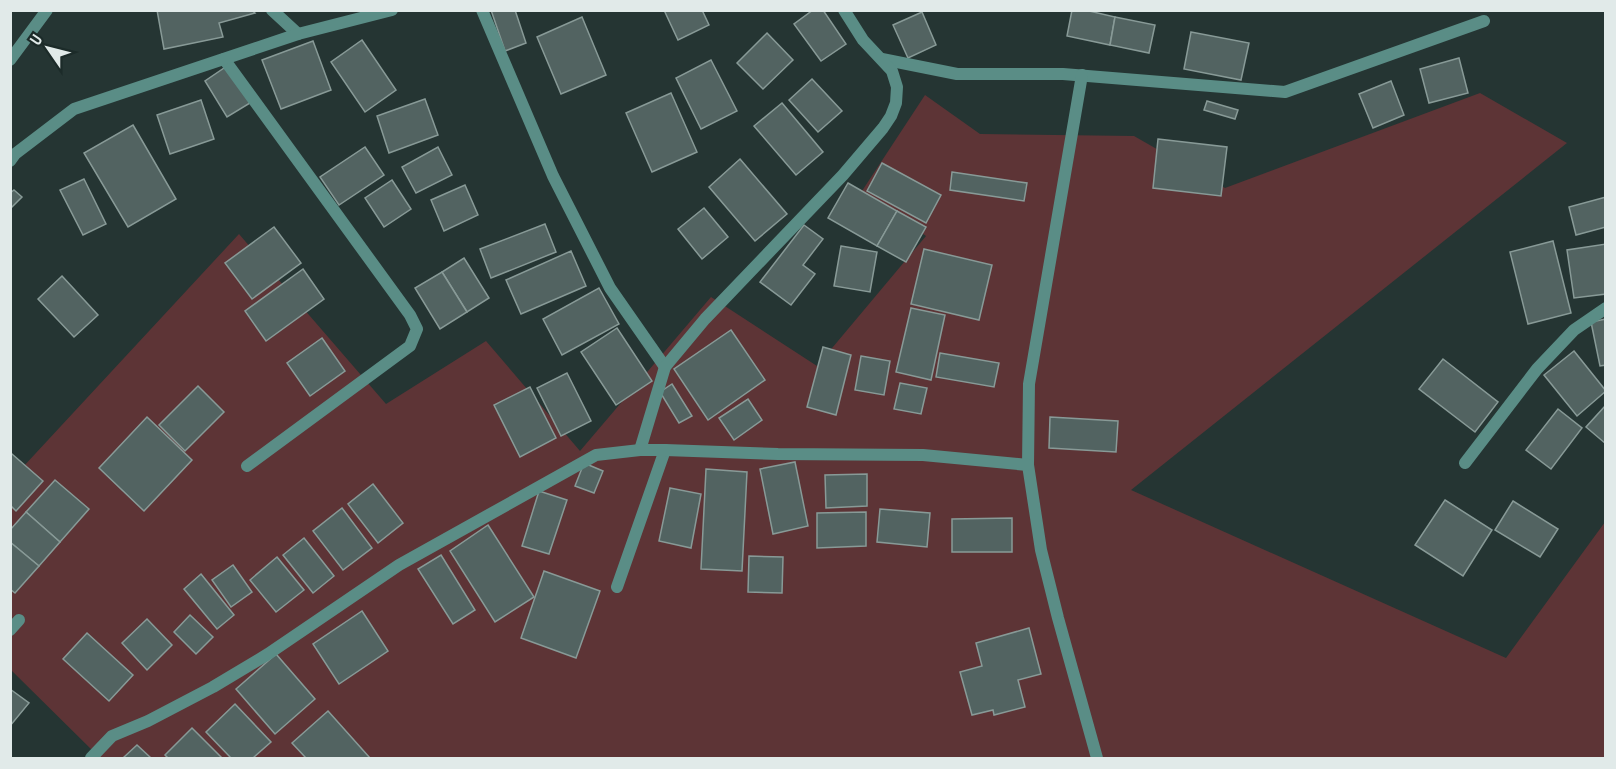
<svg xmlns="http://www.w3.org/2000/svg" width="1616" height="769" font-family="'PT Sans Narrow',sans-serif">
<rect width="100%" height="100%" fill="#253533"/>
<!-- green -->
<path fill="#5d3436" d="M 1480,93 L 1567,143 L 1131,490 L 1506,658 L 1605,522 L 1605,758 L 93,758 L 96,754 L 11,670 L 10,481 L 239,234 L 386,404 L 486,341 L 580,451 L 711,297 L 817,366 L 926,236 L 862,191 L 925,95 L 980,134 L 1134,136 L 1225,188 Z"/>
<!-- building -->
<g fill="#526361" stroke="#889a97" stroke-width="1.5">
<path d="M 157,10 L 252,10 L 255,13 L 219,23 L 223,37 L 164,49 Z"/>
<path d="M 491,10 L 515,10 L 526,43 L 505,51 Z"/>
<path d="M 664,10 L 702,10 L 709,25 L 678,40 Z"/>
<path d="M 813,10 L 823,10 L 846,44 L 821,61 L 794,24 Z"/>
<path d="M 1072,10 L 1085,10 L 1115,17 L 1110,45 L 1067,36 Z"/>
<path d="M 922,12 L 936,45 L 908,58 L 893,25 Z"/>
<path d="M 582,17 L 606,75 L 561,94 L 537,37 Z"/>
<path d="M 1115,17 L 1155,25 L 1149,53 L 1110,45 Z"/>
<path d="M 1191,32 L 1249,43 L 1241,80 L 1184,69 Z"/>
<path d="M 767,33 L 793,60 L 763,89 L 737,63 Z"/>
<path d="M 362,40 L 396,90 L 365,112 L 331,62 Z"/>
<path d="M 313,41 L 331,90 L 281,109 L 262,60 Z"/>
<path d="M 1459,58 L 1468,93 L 1429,103 L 1420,69 Z"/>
<path d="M 711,60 L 737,111 L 701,129 L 676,78 Z"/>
<path d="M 227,66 L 250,103 L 227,117 L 205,81 Z"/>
<path d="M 812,79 L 842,111 L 818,132 L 789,100 Z"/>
<path d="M 1391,81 L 1404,115 L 1373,128 L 1359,94 Z"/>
<path d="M 671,93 L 697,152 L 652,172 L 626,113 Z"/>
<path d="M 425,99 L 438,135 L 389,153 L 377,116 Z"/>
<path d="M 201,100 L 214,139 L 170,154 L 157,115 Z"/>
<path d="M 1207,101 L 1238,110 L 1235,119 L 1204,110 Z"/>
<path d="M 782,103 L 823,152 L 796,175 L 754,126 Z"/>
<path d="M 133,125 L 176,199 L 128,227 L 84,153 Z"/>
<path d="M 1158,139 L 1227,147 L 1221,196 L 1153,188 Z"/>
<path d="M 365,147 L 384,175 L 339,205 L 320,177 Z"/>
<path d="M 438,147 L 452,175 L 416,193 L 402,167 Z"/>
<path d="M 740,159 L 787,214 L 755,241 L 709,187 Z"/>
<path d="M 882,163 L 941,195 L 926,223 L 867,191 Z"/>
<path d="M 952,172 L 1027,183 L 1024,201 L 950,190 Z"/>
<path d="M 84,179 L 106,224 L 83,235 L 60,190 Z"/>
<path d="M 392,180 L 411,209 L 384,227 L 365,198 Z"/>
<path d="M 848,183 L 897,211 L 877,246 L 828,218 Z"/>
<path d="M 465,185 L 478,215 L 444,231 L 431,200 Z"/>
<path d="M 14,190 L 22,197 L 10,209 L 10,193 Z"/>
<path d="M 1606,197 L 1606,227 L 1576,235 L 1569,207 Z"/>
<path d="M 704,208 L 728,237 L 702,259 L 678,229 Z"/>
<path d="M 897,211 L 926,227 L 906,262 L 877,246 Z"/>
<path d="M 545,224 L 556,252 L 491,278 L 480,249 Z"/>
<path d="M 804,225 L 823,239 L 803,265 L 815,274 L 791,305 L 760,282 Z"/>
<path d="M 274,227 L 301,263 L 252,299 L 225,263 Z"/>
<path d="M 1553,241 L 1571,313 L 1528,324 L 1510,252 Z"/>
<path d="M 1606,244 L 1606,294 L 1574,298 L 1567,250 Z"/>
<path d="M 841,246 L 877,252 L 870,292 L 834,286 Z"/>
<path d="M 924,249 L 992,265 L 979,320 L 911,304 Z"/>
<path d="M 571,251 L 586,286 L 521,314 L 506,280 Z"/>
<path d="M 464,258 L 489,298 L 467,312 L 442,272 Z"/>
<path d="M 303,269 L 324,299 L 266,341 L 245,311 Z"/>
<path d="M 442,272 L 467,312 L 440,329 L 415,288 Z"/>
<path d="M 62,276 L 98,315 L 74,337 L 38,299 Z"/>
<path d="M 599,288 L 619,324 L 562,355 L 543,319 Z"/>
<path d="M 911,308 L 945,315 L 931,380 L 896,372 Z"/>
<path d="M 1606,319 L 1606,365 L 1600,366 L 1591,322 Z"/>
<path d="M 617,328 L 652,381 L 616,405 L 581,352 Z"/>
<path d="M 731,330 L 765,380 L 708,420 L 674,369 Z"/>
<path d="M 322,338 L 345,371 L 310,396 L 287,363 Z"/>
<path d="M 823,347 L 851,355 L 836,415 L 807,407 Z"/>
<path d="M 1574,351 L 1606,391 L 1577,416 L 1544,375 Z"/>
<path d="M 940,353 L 999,363 L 994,387 L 936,377 Z"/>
<path d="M 861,356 L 890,361 L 884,395 L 855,390 Z"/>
<path d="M 1443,359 L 1498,402 L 1475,432 L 1419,389 Z"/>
<path d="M 567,373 L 591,421 L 561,436 L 537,388 Z"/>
<path d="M 900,383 L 927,388 L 921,414 L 894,409 Z"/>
<path d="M 672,384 L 692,416 L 679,423 L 660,392 Z"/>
<path d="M 198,386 L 224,412 L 185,451 L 159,425 Z"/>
<path d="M 530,387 L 556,438 L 520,457 L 494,405 Z"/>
<path d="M 748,399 L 762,420 L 734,440 L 719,418 Z"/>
<path d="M 1606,405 L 1606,444 L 1586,427 Z"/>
<path d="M 1558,409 L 1582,428 L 1551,469 L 1526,450 Z"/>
<path d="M 147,417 L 192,460 L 144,511 L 99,468 Z"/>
<path d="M 1050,417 L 1118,421 L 1116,452 L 1049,448 Z"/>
<path d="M 12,454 L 43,481 L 16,511 L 10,505 L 10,456 Z"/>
<path d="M 795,462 L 808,526 L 773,534 L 760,469 Z"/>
<path d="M 584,463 L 603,471 L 594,493 L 575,486 Z"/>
<path d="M 706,469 L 747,472 L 742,571 L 701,569 Z"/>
<path d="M 867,474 L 867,506 L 826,508 L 825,475 Z"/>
<path d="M 55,480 L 89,509 L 60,542 L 26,512 Z"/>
<path d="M 373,484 L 403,523 L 378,543 L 348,504 Z"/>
<path d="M 670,488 L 701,494 L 691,548 L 659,541 Z"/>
<path d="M 539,491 L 567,500 L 549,554 L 522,546 Z"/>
<path d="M 1445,500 L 1492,530 L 1463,576 L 1415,545 Z"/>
<path d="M 1513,501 L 1558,529 L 1540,557 L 1495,530 Z"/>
<path d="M 342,508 L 372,548 L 343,570 L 313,531 Z"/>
<path d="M 880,509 L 930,513 L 927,547 L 877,542 Z"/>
<path d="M 26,512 L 60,542 L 39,566 L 10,542 L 10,530 Z"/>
<path d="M 866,512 L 866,546 L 817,548 L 817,513 Z"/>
<path d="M 1012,518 L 1012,552 L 952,552 L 952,519 Z"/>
<path d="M 488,525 L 534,597 L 495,622 L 450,551 Z"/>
<path d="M 304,538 L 334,576 L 313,593 L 283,555 Z"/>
<path d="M 10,542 L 39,566 L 15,593 L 10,589 Z"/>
<path d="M 441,555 L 475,610 L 453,624 L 418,569 Z"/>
<path d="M 749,556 L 783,557 L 782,593 L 748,592 Z"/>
<path d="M 277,557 L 304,590 L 276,612 L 250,580 Z"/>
<path d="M 233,565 L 252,592 L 231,607 L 212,580 Z"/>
<path d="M 544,571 L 600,591 L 576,658 L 521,638 Z"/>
<path d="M 201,574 L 234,615 L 217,629 L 184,589 Z"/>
<path d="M 362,611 L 388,651 L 339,684 L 313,644 Z"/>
<path d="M 190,615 L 213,637 L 196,654 L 174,632 Z"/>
<path d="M 147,619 L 172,645 L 147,670 L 122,643 Z"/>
<path d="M 1029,628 L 1041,674 L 1018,680 L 1025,707 L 994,715 L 993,710 L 972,715 L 960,672 L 982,666 L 976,643 Z"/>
<path d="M 87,633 L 133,675 L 109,701 L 63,659 Z"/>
<path d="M 276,654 L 315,699 L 275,734 L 236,689 Z"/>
<path d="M 10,689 L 29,703 L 10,726 Z"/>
<path d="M 235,704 L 271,742 L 253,758 L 231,758 L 206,732 Z"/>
<path d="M 328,711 L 370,758 L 306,758 L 292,743 Z"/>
<path d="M 192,728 L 222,758 L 168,758 L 165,755 Z"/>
<path d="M 137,745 L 151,758 L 123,758 Z"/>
</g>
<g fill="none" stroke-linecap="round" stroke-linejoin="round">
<!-- minor -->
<g stroke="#5a8d86" stroke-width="12">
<path d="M 272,10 L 298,34"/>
<path d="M 482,10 L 553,176 L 610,288 L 665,367"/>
<path d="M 224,59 L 410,315 L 417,329 L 410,346 L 247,466"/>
<path d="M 882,59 L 957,74 L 1063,74 L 1285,92 L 1484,21"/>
<path d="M 10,60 L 47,10"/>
<path d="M 1082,75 L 1029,384 L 1028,465 L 1041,550 L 1058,618 L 1097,758"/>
<path d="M 10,161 L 15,154 L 74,109 L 298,34 L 392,10"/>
<path d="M 640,450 L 665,367 L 705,319 L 843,175 L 883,128 L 891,116 L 896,103 L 897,87 L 892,71 L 863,40 L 844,10"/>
<path d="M 1465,463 L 1537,369 L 1574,330 L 1606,308"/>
<path d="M 617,587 L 665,450"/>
<path d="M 10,630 L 19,620"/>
<path d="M 91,758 L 112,736 L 148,721 L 213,687 L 268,654 L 399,565 L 596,455 L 640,450 L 665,450 L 778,454 L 923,455 L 1028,465"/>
</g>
</g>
<!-- border -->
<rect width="1616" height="769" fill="none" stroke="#e1eae9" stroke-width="24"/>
<!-- north arrow -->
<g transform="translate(48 48) rotate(305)" stroke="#1c2b29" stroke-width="4.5" paint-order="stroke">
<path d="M0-4.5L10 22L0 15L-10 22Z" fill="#e1eae9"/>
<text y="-9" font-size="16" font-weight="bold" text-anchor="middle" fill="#e1eae9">U</text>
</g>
</svg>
